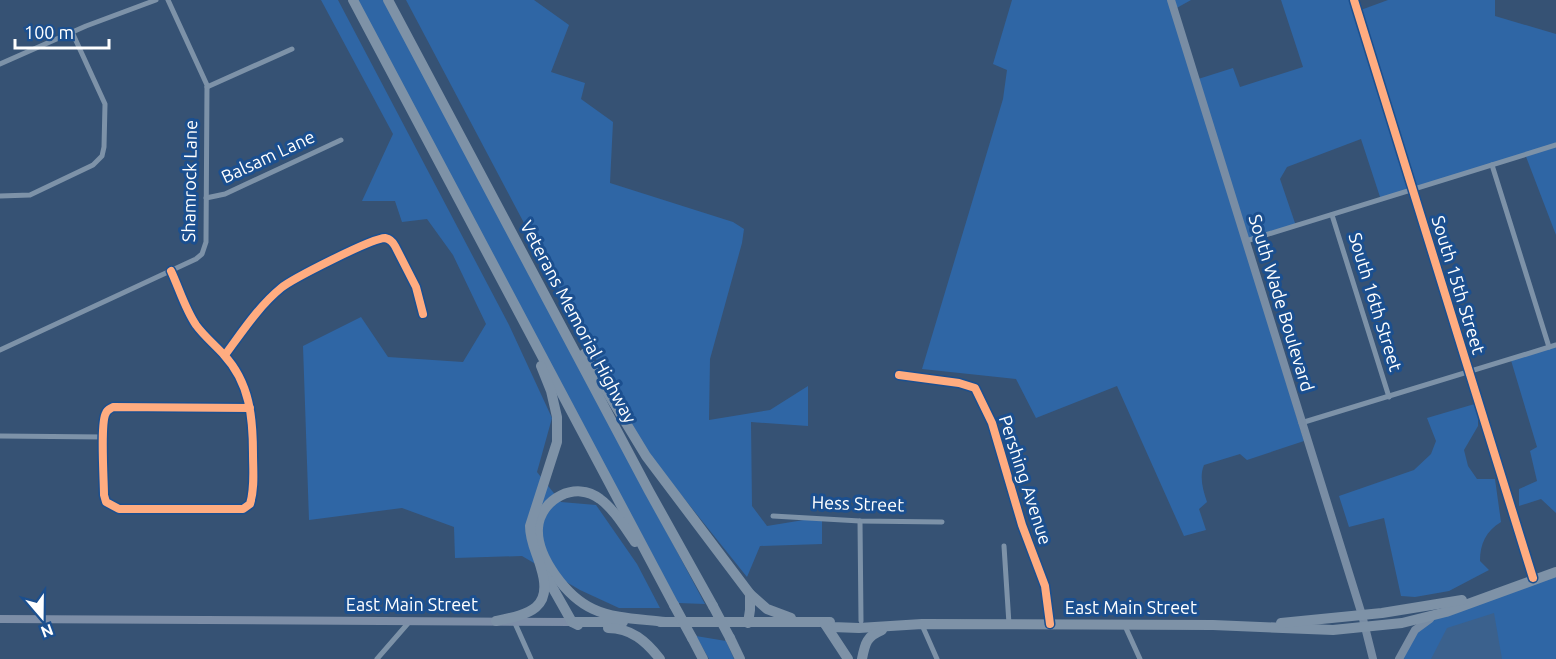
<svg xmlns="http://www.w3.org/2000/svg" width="1556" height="659" font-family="Ubuntu,sans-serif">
<rect width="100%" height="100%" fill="#365274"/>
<!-- green -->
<g fill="#2f66a5">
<path d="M 321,0 L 338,0 L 509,325 L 552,418 L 537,472 L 561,502 L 596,505 L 637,564 L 660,608 L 619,608 L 580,590 L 522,556 L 455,558 L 454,527 L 402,508 L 309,520 L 303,346 L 361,317 L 388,357 L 463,362 L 486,324 L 453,255 L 427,219 L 402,222 L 395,201 L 362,201 L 393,134 Z"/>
<path d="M 357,0 L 383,0 L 705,604 L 678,603 Z"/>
<path d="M 406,0 L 534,0 L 569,25 L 551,72 L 585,83 L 581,99 L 613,122 L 610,183 L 733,222 L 744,229 L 742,243 L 710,359 L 709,420 L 770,410 L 808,386 L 808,426 L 751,422 L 752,506 L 767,526 L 822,517 L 822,544 L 760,546 L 747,577 L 642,446 Z"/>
<path d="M 1012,0 L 1191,0 L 1173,10 L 1195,80 L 1233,68 L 1240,87 L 1303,67 L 1281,0 L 1354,0 L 1358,11 L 1388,0 L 1495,0 L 1495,16 L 1556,34 L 1556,235 L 1525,154 L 1381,200 L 1361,139 L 1287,167 L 1280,179 L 1296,226 L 1244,243 L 1304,441 L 1247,460 L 1240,454 L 1204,465 C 1199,477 1203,490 1207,502 L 1199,509 L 1206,530 L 1184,536 L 1117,386 L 1036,418 L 1016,379 L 922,369 L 1003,99 L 1007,70 L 993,64 Z"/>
<path d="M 1556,343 L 1556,513 L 1541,499 L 1519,506 L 1519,489 L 1537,481 L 1530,451 L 1537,447 L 1510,357 Z"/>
<path d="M 1478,403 L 1478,426 L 1464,450 L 1468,466 L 1477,479 L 1495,479 L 1501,522 C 1486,531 1480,544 1480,561 L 1489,570 L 1449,591 L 1415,597 L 1401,596 L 1384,518 L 1349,527 L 1339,496 L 1414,470 L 1431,454 L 1436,441 L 1427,418 Z"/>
<path d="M 1556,572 L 1556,659 L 1399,659 L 1422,623 Z"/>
<path d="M 696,636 L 726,641 L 734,659 L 709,659 Z"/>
</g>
<!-- water -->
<path fill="#3b618d" d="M 1494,613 L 1502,659 L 1431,659 L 1447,628 Z"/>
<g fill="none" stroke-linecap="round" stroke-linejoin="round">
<!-- street -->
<g stroke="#7d92a8" stroke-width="5">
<path d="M 1354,0 L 1533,578"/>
<path d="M 0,64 L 86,26 L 156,0"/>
<path d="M 207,87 L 292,49"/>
<path d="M 1492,165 L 1549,347"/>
<path d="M 0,196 L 30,195 L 93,165 L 102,156 L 104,147 L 105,104 L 72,32"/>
<path d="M 206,198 L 225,194 L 341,140"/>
<path d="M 1332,215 L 1389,397"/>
<path d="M 1246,241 L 1556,145"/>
<path d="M 171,271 C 179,288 185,309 196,325 C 204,336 215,345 224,355 C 250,383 253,418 253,454 C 253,470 255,488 250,504 L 243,509 L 119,509 L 106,502 L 104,495 C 104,481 100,422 106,413 C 107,410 110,409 113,407 L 250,408"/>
<path d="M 0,350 L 196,259 L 202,254 L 206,242 L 207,85 L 168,0"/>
<path d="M 225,355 C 242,332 259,306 281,288 C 292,279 372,238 385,238 C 390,239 393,242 395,246 L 416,287 L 423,314"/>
<path d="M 899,375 L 959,383 L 975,388 L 992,423 L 1022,525 L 1045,586 L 1050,624"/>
<path d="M 1301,423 L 1556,345"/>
<path d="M 0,436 L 104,437"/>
<path d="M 773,516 L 860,521 L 942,522"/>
<path d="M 860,521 L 861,621"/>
<path d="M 1004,546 L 1009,624"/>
<path d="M 514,621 L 531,659"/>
<path d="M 922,625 L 937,659"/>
<path d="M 1125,626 L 1140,659"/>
<path d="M 377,659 L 410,621"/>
</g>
<!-- secondary -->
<g stroke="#798da4" stroke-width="8">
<path d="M 1171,0 L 1362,615 L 1373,659"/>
<path d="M 1399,659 L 1415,630 L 1430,619"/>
</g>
<!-- primary -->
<path stroke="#7d8ea7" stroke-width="8" d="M 0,619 L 572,622"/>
<!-- highway -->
<g stroke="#7e92a7" stroke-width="10">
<path d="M 353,0 L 674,605"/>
<path d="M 388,0 L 649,491 L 713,606"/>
<path d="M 584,354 L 646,456 L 750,594 L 750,610 L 748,623"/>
<path d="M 635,542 C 625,528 614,509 600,499 C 576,480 540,499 538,528 C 536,557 567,597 593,609 C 614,619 642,619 665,622"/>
<path d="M 546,576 L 572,622 L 578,625"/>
<path d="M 750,594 L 767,609 L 791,618"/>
<path d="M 496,621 C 529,614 554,609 541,568 C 537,553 530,542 530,526 L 557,442 L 557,417 L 551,391 L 541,366"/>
<path d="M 572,622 L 623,622"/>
<path d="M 660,622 L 830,622"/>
<path d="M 824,623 L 832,627 L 859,628 L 922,624 L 1213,625 L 1333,630 L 1402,623 L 1446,612 L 1556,572"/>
<path d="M 1281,623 L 1382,613 L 1462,600"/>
<path d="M 825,624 L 848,659"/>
<path d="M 608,628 C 631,628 646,641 660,659"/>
<path d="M 692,638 L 703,659"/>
<path d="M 730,638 L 740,659"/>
<path d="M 862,659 C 865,643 867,636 882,630"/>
</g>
<!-- highway-bridge -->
<g stroke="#7e92a7" stroke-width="10">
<path d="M 674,605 L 692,638"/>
<path d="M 713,606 L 730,638"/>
</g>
<defs>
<g id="cycleway">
<path d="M 1354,0 L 1533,578"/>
<path d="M 171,271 C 179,288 185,309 196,325 C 204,336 215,345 224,355 C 250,383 253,418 253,454 C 253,470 255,488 250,504 L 243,509 L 119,509 L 106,502 L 104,495 C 104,481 100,422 106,413 C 107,410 110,409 113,407 L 250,408"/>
<path d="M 225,355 C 242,332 259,306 281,288 C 292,279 372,238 385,238 C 390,239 393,242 395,246 L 416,287 L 423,314"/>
<path d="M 899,375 L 959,383 L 975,388 L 992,423 L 1022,525 L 1045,586 L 1050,624"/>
</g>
</defs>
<!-- cycleway casing -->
<use href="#cycleway" stroke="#1b4f8f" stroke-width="11"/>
<!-- cycleway -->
<use href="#cycleway" stroke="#ffac80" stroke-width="8"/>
</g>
<g text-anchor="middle" stroke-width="6" stroke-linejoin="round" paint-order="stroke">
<!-- street labels -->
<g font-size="18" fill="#fff" stroke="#1b4f8f">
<text transform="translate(268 157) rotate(-25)" y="6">Balsam Lane</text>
<text transform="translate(190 181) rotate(-89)" y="6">Shamrock Lane</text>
<text transform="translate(1458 285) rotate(73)" y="6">South 15th Street</text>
<text transform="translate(1375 302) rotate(73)" y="6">South 16th Street</text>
<text transform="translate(1281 303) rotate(73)" y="6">South Wade Boulevard</text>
<text transform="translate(578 322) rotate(62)" y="6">Veterans Memorial Highway</text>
<text transform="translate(1025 480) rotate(72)" y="6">Pershing Avenue</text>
<text transform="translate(858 504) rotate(2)" y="6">Hess Street</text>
<text x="412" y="611">East Main Street</text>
<text x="1131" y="614">East Main Street</text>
</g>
</g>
<!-- north arrow -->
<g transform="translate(42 617) rotate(160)" stroke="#1b4f8f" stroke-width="4.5" paint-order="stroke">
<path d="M0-4.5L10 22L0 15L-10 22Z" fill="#ffffff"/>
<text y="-9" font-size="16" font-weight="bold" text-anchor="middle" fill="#ffffff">N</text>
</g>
<!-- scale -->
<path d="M15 39v9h94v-9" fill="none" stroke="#ffffff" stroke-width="3"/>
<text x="24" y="39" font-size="18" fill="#ffffff" stroke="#1b4f8f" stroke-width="4.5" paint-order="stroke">100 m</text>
</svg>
